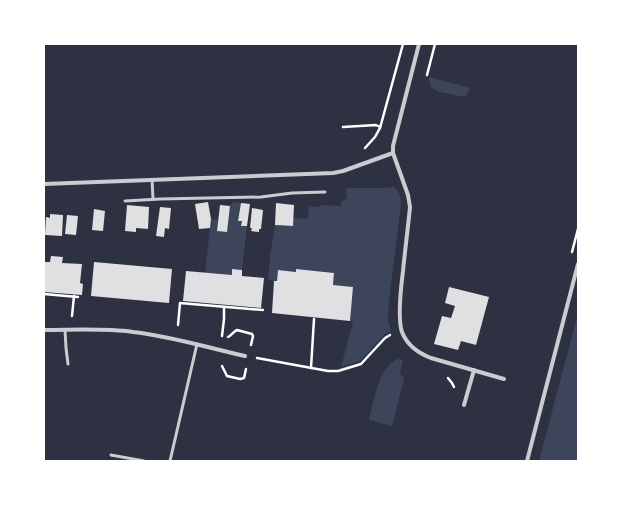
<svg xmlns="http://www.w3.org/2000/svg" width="622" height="505" font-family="Poppins,sans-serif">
<rect width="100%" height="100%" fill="#2d3142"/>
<!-- green -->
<g fill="#3c4559">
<path d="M 430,77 L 470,88 L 465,97 L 439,92 L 432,88 L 429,80 Z"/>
<path d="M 394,187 C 400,191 401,198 401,205 L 389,302 L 388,321 L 391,331 L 385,334 L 360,361 L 341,367 L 353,322 L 350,321 L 353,287 L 333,285 L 334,273 L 296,269 L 296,272 L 278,270 L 277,281 L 268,280 L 270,256 L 275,225 L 292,226 L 293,218 L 308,219 L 309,206 L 320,207 L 321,205 L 341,206 L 341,202 L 347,198 L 346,188 L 384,188 Z"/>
<path d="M 233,202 L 241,203 L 238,221 L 242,221 L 241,226 L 247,226 L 242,270 L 233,269 L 232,275 L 205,273 L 211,219 L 218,220 L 217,231 L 227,232 L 230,206 Z"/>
<path d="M 578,312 L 578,461 L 539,461 L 577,317 Z"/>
<path d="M 398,359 L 401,359 L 403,361 L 400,374 L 403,377 L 404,379 L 392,426 L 369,420 C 374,401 378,367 398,359 Z"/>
</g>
<!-- building -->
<g fill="#e0e0e3">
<path d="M 208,202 L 211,219 L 210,228 L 199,229 L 195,204 Z"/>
<path d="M 241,203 L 250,204 L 247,226 L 241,226 L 242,221 L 238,221 Z"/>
<path d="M 276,203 L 294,205 L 293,226 L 275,225 Z"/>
<path d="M 127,205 L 149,207 L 148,229 L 136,228 L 136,232 L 125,231 Z"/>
<path d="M 220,205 L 230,206 L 227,232 L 217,231 Z"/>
<path d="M 160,207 L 171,208 L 169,229 L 165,228 L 164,237 L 156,236 Z"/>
<path d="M 252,208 L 263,210 L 261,229 L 259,229 L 259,232 L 251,231 L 252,228 L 250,228 Z"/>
<path d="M 94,209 L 105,211 L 103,231 L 92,230 Z"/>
<path d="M 50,214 L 63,215 L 62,236 L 45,235 L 46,217 L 50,218 Z"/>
<path d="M 67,215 L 78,216 L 76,235 L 65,234 Z"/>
<path d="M 51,256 L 63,257 L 62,263 L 82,264 L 80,283 L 83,284 L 82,295 L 44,292 L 44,262 L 50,262 Z"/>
<path d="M 94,262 L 172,269 L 169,303 L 91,296 Z"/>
<path d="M 232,269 L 242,270 L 242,276 L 264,278 L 261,308 L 183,301 L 186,271 L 232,275 Z"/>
<path d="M 296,269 L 334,273 L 333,285 L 353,287 L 350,321 L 272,313 L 274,281 L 277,281 L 278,270 L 296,272 Z"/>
<path d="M 449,287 L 489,297 L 476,345 L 461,341 L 458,350 L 434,344 L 442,316 L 451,318 L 455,306 L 445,303 Z"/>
</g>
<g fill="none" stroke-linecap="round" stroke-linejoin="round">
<!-- path -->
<g stroke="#fff" stroke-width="2.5">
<path d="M 427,75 L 435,44"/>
<path d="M 343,127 L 376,125 L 380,127"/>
<path d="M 365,148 L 375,137 L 380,128 L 403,44"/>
<path d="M 572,252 L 578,229"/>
<path d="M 44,294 L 78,297"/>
<path d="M 72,316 L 74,296"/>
<path d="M 178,325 L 180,303 L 263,310"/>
<path d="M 222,336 L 224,319 L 224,307"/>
<path d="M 228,337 C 232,335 234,331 237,330 L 252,334 L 253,336 L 251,345"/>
<path d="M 257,358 L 328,371 L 338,371 L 361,364 L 385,338 L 390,335"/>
<path d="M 222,366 L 227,376 L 240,379 L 244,378 L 246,369"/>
<path d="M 311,368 L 314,319"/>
<path d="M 448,378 L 452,383 L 454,387"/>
</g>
<!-- service -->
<g stroke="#caccd0" stroke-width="3">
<path d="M 152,180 L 153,199"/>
<path d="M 125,201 L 160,199 L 261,197 L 292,193 L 325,192"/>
<path d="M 65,330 L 66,348 L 68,364"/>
<path d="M 111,455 L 144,461"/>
<path d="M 170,461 L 197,344"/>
</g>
<!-- minor -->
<g stroke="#caccd0" stroke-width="4">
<path d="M 419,44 L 393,146 L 393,153 L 408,195 L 410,207 C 408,228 405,250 403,271 C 401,287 397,317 402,332 C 407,345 418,353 431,358 L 504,379"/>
<path d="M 44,184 L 333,173 L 343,171 L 393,153"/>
<path d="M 44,330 C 74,330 104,328 133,332 C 171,336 208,348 245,356"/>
<path d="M 464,405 L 474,370"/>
<path d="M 527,461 L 578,264"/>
</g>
</g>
<!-- border -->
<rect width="622" height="505" fill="none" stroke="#ffffff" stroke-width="90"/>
</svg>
